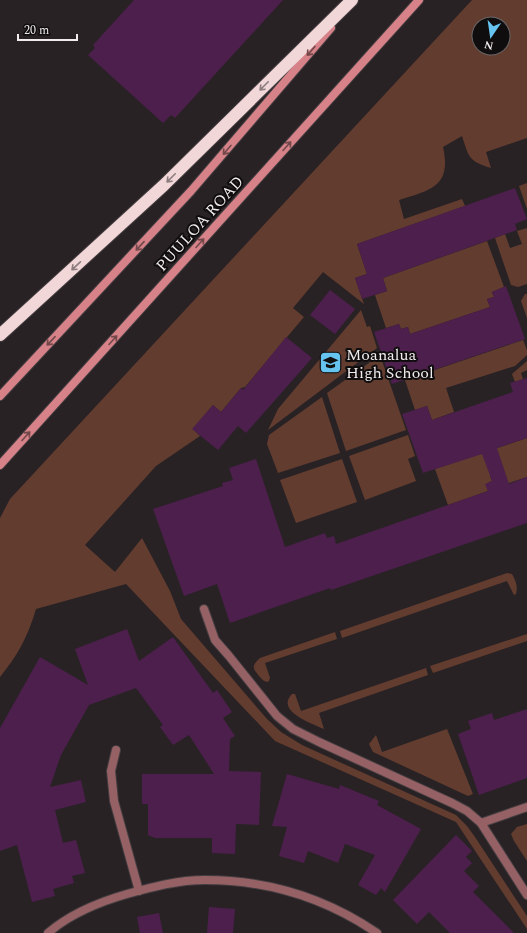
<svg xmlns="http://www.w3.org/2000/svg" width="527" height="933" font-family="Spectral,serif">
<rect width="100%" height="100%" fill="#292225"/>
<!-- green -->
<g fill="#623c2f" fill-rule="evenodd">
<path d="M 472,0 L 527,0 L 527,138 L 486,152 L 491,168 C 468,161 469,157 462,136 L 443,147 C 452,187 430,190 399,200 L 404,219 L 462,199 L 465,206 L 357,244 L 367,274 L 355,278 L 364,304 L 323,272 L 293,308 L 304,317 L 245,387 L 241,388 L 221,412 L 213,405 L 193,429 L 200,436 L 156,466 L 85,545 L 115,572 L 142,538 L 170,591 L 181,619 L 267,719 L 281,732 L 302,745 L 456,815 L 467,826 L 475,837 L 527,916 L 527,929 L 456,822 L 275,741 L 126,584 L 36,609 C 28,636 18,655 0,677 L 0,518 L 10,499 ZM 479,24 L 503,24 L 503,48 L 479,48 Z"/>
<path d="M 527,183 L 527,209 L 519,186 Z"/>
<path d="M 527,228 L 527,284 L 518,287 L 511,285 L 495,238 L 505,234 L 510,248 L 522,244 L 517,231 Z"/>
<path d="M 487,241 L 504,287 L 492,292 L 494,297 L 487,299 L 490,307 L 410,334 L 408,327 L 401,329 L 399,324 L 386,328 L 375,295 L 387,291 L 383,278 Z"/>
<path d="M 525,294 L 527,294 L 527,318 L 521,301 Z"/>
<path d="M 361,310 L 367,327 L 370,326 L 377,348 L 268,430 L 278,409 Z"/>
<path d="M 523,340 L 527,350 L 527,355 L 515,366 L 446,388 L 454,412 L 432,420 L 427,406 L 415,410 L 405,380 Z"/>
<path d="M 380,355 L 406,430 L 346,451 L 327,393 Z"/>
<path d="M 527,361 L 527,370 L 521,373 L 523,379 L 515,382 L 512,374 Z"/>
<path d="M 322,397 L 340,453 L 278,473 L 267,444 L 269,435 Z"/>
<path d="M 408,435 L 415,456 L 408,459 L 416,481 L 365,500 L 349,456 Z"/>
<path d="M 527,438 L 527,477 L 509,483 L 490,476 L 492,481 L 486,484 L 488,491 L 448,505 L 435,469 Z"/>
<path d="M 342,459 L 357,502 L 296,523 L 280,480 Z"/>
<path d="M 507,573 L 512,574 C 516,581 518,587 516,594 L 514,595 L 507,581 L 342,638 L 340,631 Z"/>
<path d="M 335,632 L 337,639 L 265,663 L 270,678 L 269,681 L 267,682 C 263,681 262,679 259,676 C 252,668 252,665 260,658 Z"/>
<path d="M 527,634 L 527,641 L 433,673 L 430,666 Z"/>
<path d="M 426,668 L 428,675 L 319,713 L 324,729 C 313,724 275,711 292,694 L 295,694 L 301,711 Z"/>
<path d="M 447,729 L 473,794 L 468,796 L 373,752 L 369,744 L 376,735 L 382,752 Z"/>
<path d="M 527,824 L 527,861 L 514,841 L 511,834 L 517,827 Z"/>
</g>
<!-- building -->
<g fill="#4c1f4c">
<path d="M 134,0 L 283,0 L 175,118 L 171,115 L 163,123 L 88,55 L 95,48 L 93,45 Z"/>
<path d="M 515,188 L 527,219 L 515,224 L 517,230 L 383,278 L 387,291 L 362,299 L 355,278 L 367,274 L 357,244 Z"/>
<path d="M 506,286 L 525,339 L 392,384 L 374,332 L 399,324 L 401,329 L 408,327 L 410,334 L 490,307 L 487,299 L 494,297 L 492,292 Z"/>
<path d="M 330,290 L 355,309 L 335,334 L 310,315 Z"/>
<path d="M 286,337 L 312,358 L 246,433 L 238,426 L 218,450 L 192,429 L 213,405 L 221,412 L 241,388 L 243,390 Z"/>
<path d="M 527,378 L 527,438 L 497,448 L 509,484 L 527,477 L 527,523 L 331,590 L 330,588 L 230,623 L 217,584 L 184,596 L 153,509 L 223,486 L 222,483 L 233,480 L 229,468 L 256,459 L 285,547 L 325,533 L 327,538 L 334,536 L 336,544 L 488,491 L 485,484 L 492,481 L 482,454 L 423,473 L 402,414 L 427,406 L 432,420 L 513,392 L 510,383 Z"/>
<path d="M 127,629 L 139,661 L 173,637 L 213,693 L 217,690 L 232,712 L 223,718 L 235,736 L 230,739 L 229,771 L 261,772 L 259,825 L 236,824 L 235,854 L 212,853 L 212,838 L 155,838 L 148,835 L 148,804 L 142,804 L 142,774 L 214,774 L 189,735 L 173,745 L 160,727 L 163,725 L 136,688 L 89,705 L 61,755 L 50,787 L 81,780 L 86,802 L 55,810 L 63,843 L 76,840 L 85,873 L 72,876 L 74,883 L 53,889 L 55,896 L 32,902 L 17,845 L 0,851 L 0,728 L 40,657 L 88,685 L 75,649 Z"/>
<path d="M 527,709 L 527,778 L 479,795 L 458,734 L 471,729 L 468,721 L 492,713 L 494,720 Z"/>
<path d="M 287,774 L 339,789 L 340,785 L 379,801 L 377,805 L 421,829 L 385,892 L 381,888 L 376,895 L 358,885 L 375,855 L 345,844 L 338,863 L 308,851 L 304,863 L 279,856 L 287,827 L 272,826 Z"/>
<path d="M 456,835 L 472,851 L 466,857 L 472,863 L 464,871 L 479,886 L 473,892 L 514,933 L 450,933 L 429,912 L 417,924 L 393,900 Z"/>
<path d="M 209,907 L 235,909 L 233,933 L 207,933 Z"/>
<path d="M 159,913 L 163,933 L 140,933 L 137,917 Z"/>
</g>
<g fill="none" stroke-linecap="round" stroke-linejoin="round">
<defs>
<g id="lane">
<path d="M 204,609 L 215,640 L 229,656 L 277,716 L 293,729 L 319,742 L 452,803 L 467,811 L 481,823 L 527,895"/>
<path d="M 481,823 L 527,807"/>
</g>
<g id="street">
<path d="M 116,750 L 111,771 L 114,801 L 139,891"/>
<path d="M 48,933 C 70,914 99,902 127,894 C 152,887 178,880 205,880 C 268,880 324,897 377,933"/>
</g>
<g id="secondary">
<path d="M 0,396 L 191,191 L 331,28"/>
<path d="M 0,465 L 419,0"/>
</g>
<path id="highway" d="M 0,335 L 164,185 L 352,0"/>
</defs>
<!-- lane casing -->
<use href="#lane" stroke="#453e41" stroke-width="10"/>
<!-- street casing -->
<use href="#street" stroke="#453e41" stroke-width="10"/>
<!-- secondary casing -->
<use href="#secondary" stroke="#453e41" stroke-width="10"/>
<!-- highway casing -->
<use href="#highway" stroke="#453e41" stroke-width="14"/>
<!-- lane -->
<use href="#lane" stroke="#966164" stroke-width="8"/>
<!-- street -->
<use href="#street" stroke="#966164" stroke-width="8"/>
<!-- secondary -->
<use href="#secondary" stroke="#d68288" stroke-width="8"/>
<!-- highway -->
<use href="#highway" stroke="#f2d7d8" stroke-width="12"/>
</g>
<!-- one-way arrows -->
<defs><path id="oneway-shaft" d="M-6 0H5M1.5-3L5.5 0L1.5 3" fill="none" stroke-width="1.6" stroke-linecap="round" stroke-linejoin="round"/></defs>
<g stroke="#73484b">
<use href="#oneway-shaft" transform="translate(311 51) rotate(131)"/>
<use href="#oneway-shaft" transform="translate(287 146) rotate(-48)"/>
<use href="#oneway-shaft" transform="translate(227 150) rotate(131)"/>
<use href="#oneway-shaft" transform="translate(200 243) rotate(-48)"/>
<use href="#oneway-shaft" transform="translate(140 246) rotate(133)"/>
<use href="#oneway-shaft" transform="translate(113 340) rotate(-48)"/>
<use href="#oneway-shaft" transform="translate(51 341) rotate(133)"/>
<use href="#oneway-shaft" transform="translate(26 436) rotate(-48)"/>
</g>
<g stroke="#8c7c7d">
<use href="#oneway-shaft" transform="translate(264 86) rotate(135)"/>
<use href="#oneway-shaft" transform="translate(171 178) rotate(135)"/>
<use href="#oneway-shaft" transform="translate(76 266) rotate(137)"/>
</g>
<!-- icons -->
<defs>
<symbol id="school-square" viewBox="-11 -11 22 22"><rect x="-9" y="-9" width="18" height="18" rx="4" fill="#67c4f0" stroke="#100d0e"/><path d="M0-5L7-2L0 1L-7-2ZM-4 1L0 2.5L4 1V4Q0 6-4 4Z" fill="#111"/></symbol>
</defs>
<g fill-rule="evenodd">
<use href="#school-square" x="318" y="350" width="25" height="25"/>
</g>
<g text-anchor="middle" stroke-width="4" stroke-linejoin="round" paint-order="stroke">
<!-- street labels -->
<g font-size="16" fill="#f1ecee" stroke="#100d0e">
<text transform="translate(199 223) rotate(-48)" y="6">PUULOA ROAD</text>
</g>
<!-- poi labels -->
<g font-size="16" fill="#f1ecee" stroke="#100d0e" text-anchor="start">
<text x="346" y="360">Moanalua<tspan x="346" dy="18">High School</tspan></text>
</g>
</g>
<!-- north arrow -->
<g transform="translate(491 36) rotate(193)"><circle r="19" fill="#100d0e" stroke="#6a6668"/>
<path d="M0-3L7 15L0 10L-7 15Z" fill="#67c4f0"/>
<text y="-6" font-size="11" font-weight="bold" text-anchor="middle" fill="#f1ecee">N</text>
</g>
<!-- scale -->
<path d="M18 34v6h59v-6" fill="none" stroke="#f1ecee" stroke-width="2"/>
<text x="24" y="34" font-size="12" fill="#f1ecee" stroke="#100d0e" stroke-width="3" paint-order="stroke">20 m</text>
</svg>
